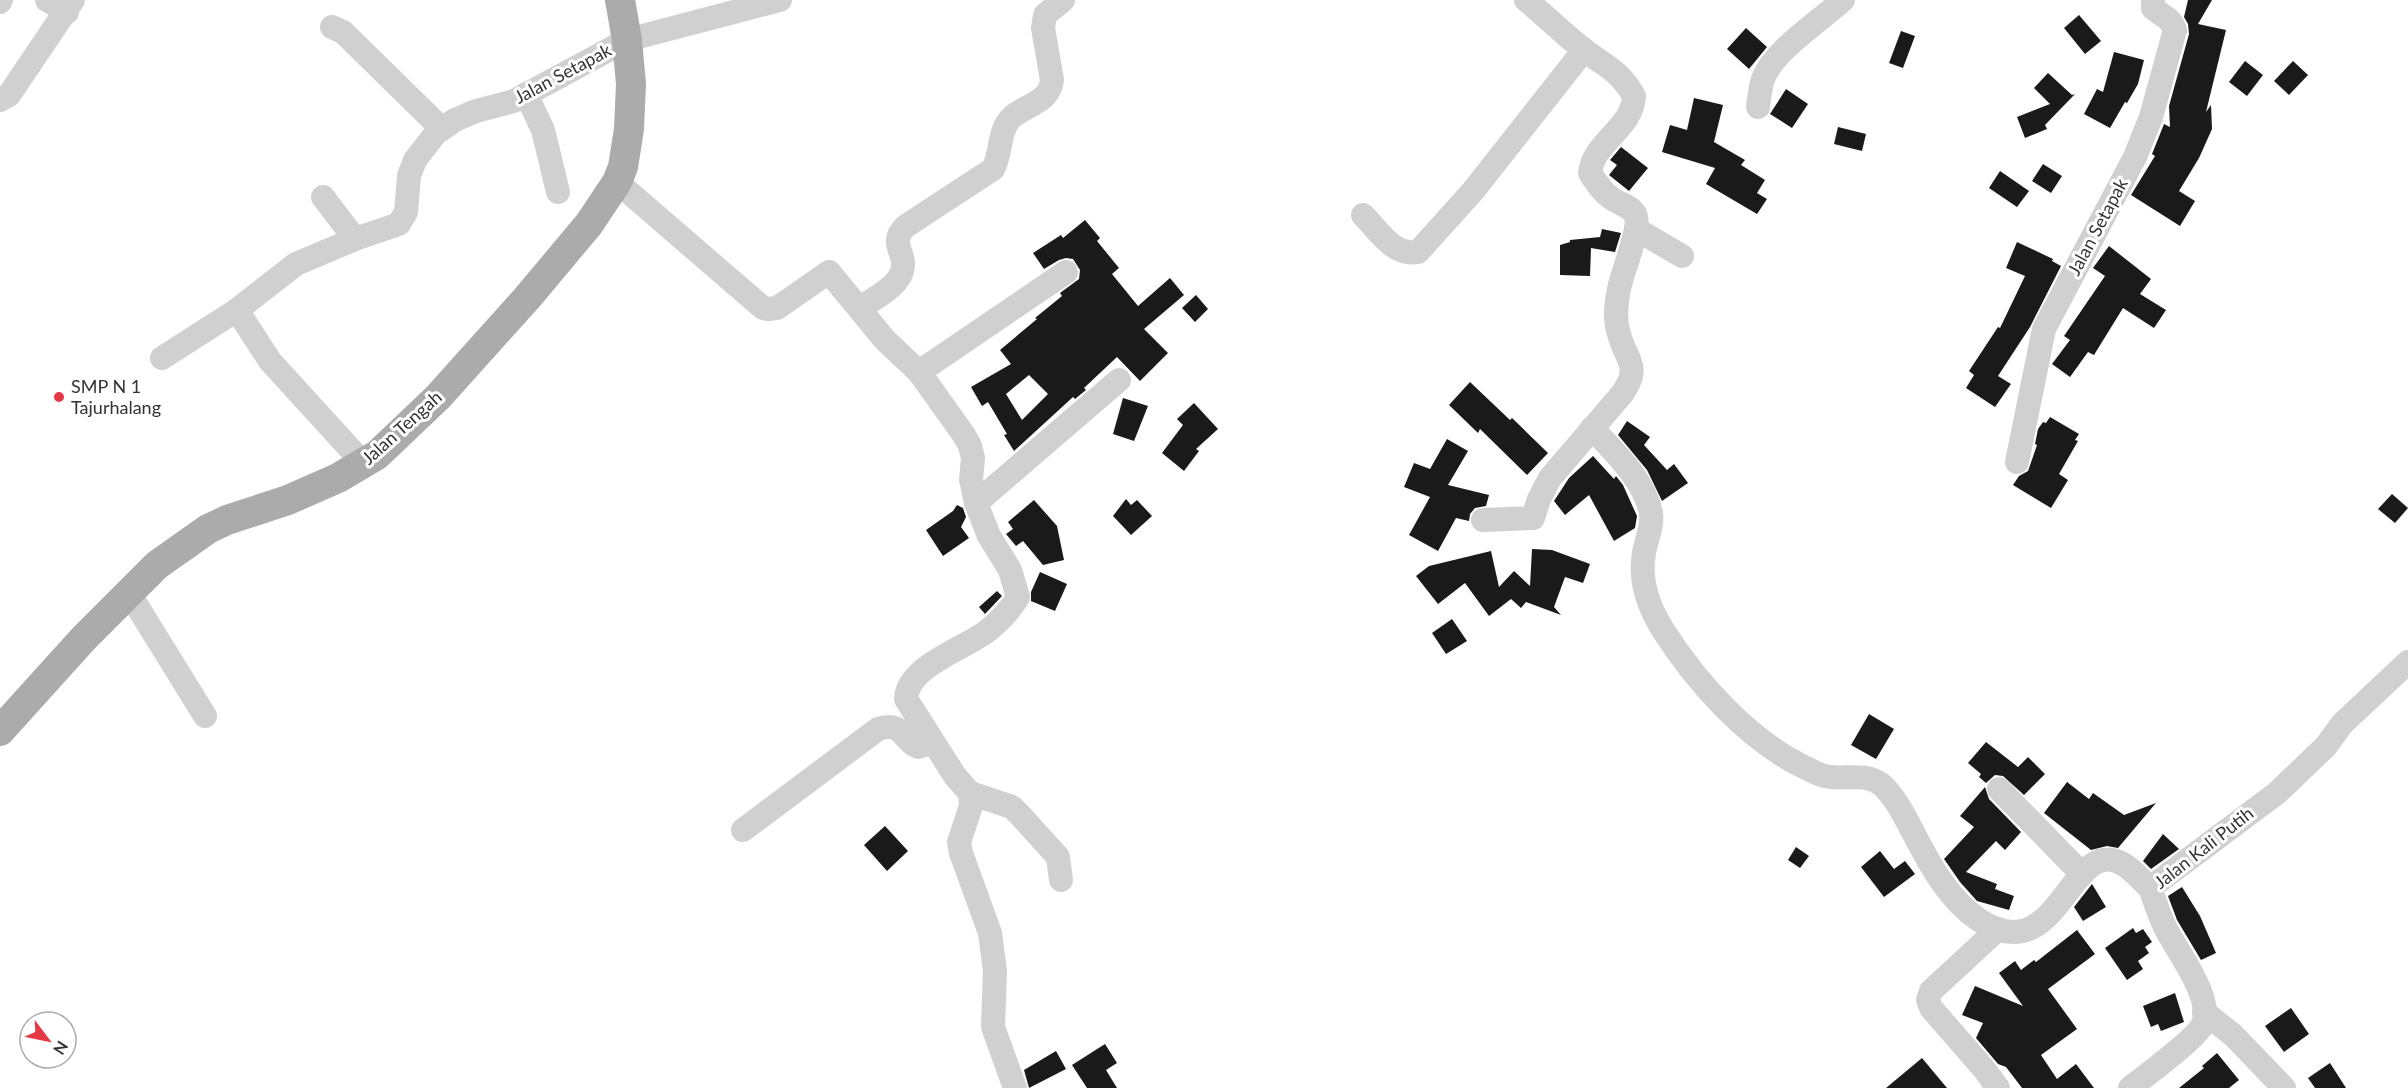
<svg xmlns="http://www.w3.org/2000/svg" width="2408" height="1088" font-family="Lato,sans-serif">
<rect width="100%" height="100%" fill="#fff"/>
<!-- building -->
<g fill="#1a1a1a" fill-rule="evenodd">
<path d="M 2188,0 L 2212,0 L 2198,24 L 2226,30 L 2206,112 L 2211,105 L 2212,129 L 2199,158 L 2179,191 L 2195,201 L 2180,226 L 2131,195 L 2155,156 L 2152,154 L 2164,124 L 2170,127 L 2169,106 L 2189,34 L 2188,24 L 2184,17 Z"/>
<path d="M 2079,15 L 2101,41 L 2085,54 L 2064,28 Z"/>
<path d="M 1746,28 L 1767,47 L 1749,69 L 1727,49 Z"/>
<path d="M 1901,31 L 1915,36 L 1903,68 L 1889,63 Z"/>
<path d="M 2114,52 L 2144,60 L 2138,84 L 2127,103 L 2125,102 L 2110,128 L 2084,114 L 2097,89 L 2103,92 Z"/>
<path d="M 2245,61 L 2263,75 L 2247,96 L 2229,82 Z"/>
<path d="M 2293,61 L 2308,75 L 2289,95 L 2274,81 Z"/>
<path d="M 2048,73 L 2072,95 L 2075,94 L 2045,125 L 2047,129 L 2025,138 L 2017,117 L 2050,104 L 2034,88 Z"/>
<path d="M 1786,89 L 1808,104 L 1792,128 L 1770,114 Z"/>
<path d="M 1694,98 L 1723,105 L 1714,142 L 1745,160 L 1741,165 L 1765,180 L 1757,193 L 1767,199 L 1757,214 L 1706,184 L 1715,168 L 1662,152 L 1670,125 L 1687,130 Z"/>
<path d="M 1838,127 L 1866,134 L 1862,151 L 1834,144 Z"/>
<path d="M 1621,147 L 1648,168 L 1629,191 L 1609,175 L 1617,165 L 1610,160 Z"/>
<path d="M 2043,164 L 2062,176 L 2051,193 L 2032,181 Z"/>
<path d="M 2000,171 L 2029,191 L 2017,207 L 1989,188 Z"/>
<path d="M 1085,220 L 1100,238 L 1097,241 L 1119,268 L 1112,274 L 1138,306 L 1170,278 L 1184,295 L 1144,329 L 1168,353 L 1140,381 L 1117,357 L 1084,388 L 1086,390 L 1075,399 L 1073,397 L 1014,451 L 1004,435 L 1007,434 L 988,402 L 982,406 L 971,387 L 1011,364 L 1000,350 L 1037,319 L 1035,318 L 1062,296 L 1060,293 L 1079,279 L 1080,270 L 1073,259 L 1066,258 L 1059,260 L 1044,269 L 1033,253 L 1061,235 L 1063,238 ZM 1029,375 L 1048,394 L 1022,420 L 1006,394 Z"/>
<path d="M 1602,229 L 1621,233 L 1615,252 L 1591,248 L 1590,276 L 1560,275 L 1560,245 L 1570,242 L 1570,240 L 1600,237 Z"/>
<path d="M 2017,242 L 2053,259 L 2052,261 L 2061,266 L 2030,327 L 1998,376 L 2011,384 L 1995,407 L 1966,388 L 1974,375 L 1969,371 L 1998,327 L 2000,328 L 2025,276 L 2006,268 Z"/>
<path d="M 2109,246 L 2151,279 L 2140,294 L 2166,310 L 2154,328 L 2123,308 L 2094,355 L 2088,352 L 2070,377 L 2052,364 L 2070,340 L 2064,336 L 2105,276 L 2093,268 Z"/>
<path d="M 1196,295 L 1208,309 L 1195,322 L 1182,308 Z"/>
<path d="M 1470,382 L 1510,420 L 1512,418 L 1548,453 L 1527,475 L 1480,429 L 1478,433 L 1449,405 Z"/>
<path d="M 1123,398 L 1148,406 L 1134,441 L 1113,434 Z"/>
<path d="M 1194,403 L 1218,429 L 1196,449 L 1199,451 L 1184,471 L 1162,453 L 1183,425 L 1177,419 Z"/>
<path d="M 2050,417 L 2079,434 L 2075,440 L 2078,441 L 2059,474 L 2068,480 L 2051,508 L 2013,485 L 2019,476 L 2028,471 L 2037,445 L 2035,444 L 2038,429 L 2043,422 L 2046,423 Z"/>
<path d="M 1627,421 L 1650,437 L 1644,445 L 1667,470 L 1674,464 L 1688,483 L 1662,501 L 1647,470 L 1618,435 Z"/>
<path d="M 1447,439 L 1468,451 L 1448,485 L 1489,495 L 1486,506 L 1475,508 L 1470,514 L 1469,521 L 1456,518 L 1438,551 L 1409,535 L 1430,497 L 1404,487 L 1414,463 L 1430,469 Z"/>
<path d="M 1593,456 L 1614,479 L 1616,476 L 1623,485 L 1637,516 L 1635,528 L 1614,541 L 1589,495 L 1565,515 L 1554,501 L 1569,478 Z"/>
<path d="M 2392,494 L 2408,508 L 2395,523 L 2378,509 Z"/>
<path d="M 1126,499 L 1131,505 L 1137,500 L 1152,516 L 1131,535 L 1113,516 Z"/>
<path d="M 1034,500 L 1057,526 L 1064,560 L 1043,565 L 1023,541 L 1016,546 L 1006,534 L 1013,529 L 1008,522 Z"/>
<path d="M 957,505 L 963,508 L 966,517 L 961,527 L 969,538 L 943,556 L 926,530 L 953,511 Z"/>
<path d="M 1532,549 L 1552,550 L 1590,564 L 1583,583 L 1565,577 L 1554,607 L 1561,615 L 1526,602 L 1521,608 L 1511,599 L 1489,616 L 1465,583 L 1438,604 L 1416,576 L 1429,566 L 1491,551 L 1499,587 L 1514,571 L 1530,586 Z"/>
<path d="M 1040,572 L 1067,584 L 1055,611 L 1031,601 L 1031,592 Z"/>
<path d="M 997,591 L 1002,596 L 985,614 L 979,607 Z"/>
<path d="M 1452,619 L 1467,641 L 1446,654 L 1432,633 Z"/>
<path d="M 1869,714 L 1894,729 L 1876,759 L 1851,745 Z"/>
<path d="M 1986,742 L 2018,767 L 2028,757 L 2045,774 L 2024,795 L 2003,776 L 1995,775 L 1986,783 L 1979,777 L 1981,774 L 1968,763 Z"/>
<path d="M 2067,782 L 2089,799 L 2093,793 L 2124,815 L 2156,803 L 2118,848 L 2107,846 L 2091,850 L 2044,813 Z"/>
<path d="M 1985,787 L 1989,799 L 2021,832 L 2005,850 L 1996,841 L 1966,872 L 1997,884 L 1995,889 L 2014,896 L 2009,910 L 1977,901 L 1960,882 L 1944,859 L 1974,827 L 1960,816 Z"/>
<path d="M 885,826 L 908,851 L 887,871 L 864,845 Z"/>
<path d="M 2163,834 L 2179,849 L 2151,869 L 2143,861 Z"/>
<path d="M 1796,847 L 1809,856 L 1800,868 L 1788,860 Z"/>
<path d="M 1880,851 L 1894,869 L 1905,861 L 1915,874 L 1884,897 L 1861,867 Z"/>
<path d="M 2092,884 L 2106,907 L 2083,921 L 2074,907 Z"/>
<path d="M 2182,887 L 2200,916 L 2216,953 L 2201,960 L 2177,920 L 2168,896 Z"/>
<path d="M 2133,928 L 2136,933 L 2143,929 L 2152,942 L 2145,947 L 2149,953 L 2138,961 L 2143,969 L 2127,980 L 2105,948 Z"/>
<path d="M 2077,930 L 2095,954 L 2048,989 L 2077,1029 L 2041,1055 L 2057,1079 L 2076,1064 L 2094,1088 L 2022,1088 L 2006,1067 L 1998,1064 L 1976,1038 L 1983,1023 L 1962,1015 L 1975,986 L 2023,1006 L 1999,973 L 2015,961 L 2021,970 L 2034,960 L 2036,962 Z"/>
<path d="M 2175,993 L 2184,1022 L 2161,1031 L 2158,1024 L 2151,1027 L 2143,1006 Z"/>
<path d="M 2291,1008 L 2309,1034 L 2284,1052 L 2265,1026 Z"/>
<path d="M 1105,1044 L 1117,1063 L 1106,1070 L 1117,1088 L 1087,1088 L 1072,1065 Z"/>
<path d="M 1056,1051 L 1066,1069 L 1029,1088 L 1024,1070 Z"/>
<path d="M 2217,1053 L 2239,1080 L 2229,1088 L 2179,1088 L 2204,1068 L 2202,1066 Z"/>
<path d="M 1922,1058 L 1947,1088 L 1886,1088 Z"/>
<path d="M 2330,1063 L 2346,1088 L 2315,1088 L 2308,1078 Z"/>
</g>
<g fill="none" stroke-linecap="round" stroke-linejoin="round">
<!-- minor -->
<g stroke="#d0d0d0" stroke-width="24">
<path d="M 47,0 L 67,12"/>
<path d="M 0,2 L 1,0"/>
<path d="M 332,27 L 343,32 L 442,129"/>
<path d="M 526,94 L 543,130 L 558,192"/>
<path d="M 0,100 L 9,95 L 73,0"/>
<path d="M 1758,107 C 1759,98 1760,88 1763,79 C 1774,50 1820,21 1843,0"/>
<path d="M 617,182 L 763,308 L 768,309 L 777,308 L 829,272 L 885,340 L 919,372 L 964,435 L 970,446 L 973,458 L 971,480 L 976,503 L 989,536 L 1010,570 L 1018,597 C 1009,612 999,622 986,632 C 963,649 907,667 906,699 L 955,776 L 970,793 L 971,806 L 959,842 L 961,853 L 990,933 L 995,971 L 993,1027 L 1015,1088"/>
<path d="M 323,197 L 355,239"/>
<path d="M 1363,215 C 1379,231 1393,256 1418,252 L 1473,191 L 1584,50"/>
<path d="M 1636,229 L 1682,256"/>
<path d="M 860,308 C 873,299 894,289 901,274 C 910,253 886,245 906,226 L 993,169 C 1002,153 998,130 1012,117 C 1026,105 1050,102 1052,80 L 1043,28 L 1045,15 L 1063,0"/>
<path d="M 237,310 L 270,361 L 364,464"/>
<path d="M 162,358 L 237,310 L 296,264 L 355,239 L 399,224 L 406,212 L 409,176 L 415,160 L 436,133 L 455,120 L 476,111 L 514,101 L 627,40 L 780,0"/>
<path d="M 919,372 L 1066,272"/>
<path d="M 1592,428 C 1614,452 1644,479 1651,513 C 1653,526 1646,540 1644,553 C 1639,580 1648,606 1663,630 C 1696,682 1748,740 1804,767 C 1811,770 1818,775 1825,776 C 1844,781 1865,771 1882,785 C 1896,798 1905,817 1914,834 C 1930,865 1949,900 1979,920 C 2060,973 2069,833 2123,864 C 2133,870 2141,880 2150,888"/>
<path d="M 2017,462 L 2044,329 L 2135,157 L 2151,117 L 2175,30 C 2171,18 2162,16 2153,8 L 2153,0"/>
<path d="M 976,503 L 1119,380"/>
<path d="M 1483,520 L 1533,518 L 1539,499 L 1550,478 L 1622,394 C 1642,366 1626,361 1619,334 C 1614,319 1616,304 1619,289 C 1622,273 1640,230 1636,217 C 1633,206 1619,204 1611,198 C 1602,192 1596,182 1590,173 C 1593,142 1633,128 1634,96 C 1618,69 1606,67 1583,49 C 1563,34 1546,16 1526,0"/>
<path d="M 129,593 L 205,716"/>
<path d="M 1999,789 L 2082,874"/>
<path d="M 970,793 L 1012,807 L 1020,815 L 1058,857 L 1061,880"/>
<path d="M 743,830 L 878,729 C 903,721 901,739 918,747 L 933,743"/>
<path d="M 1998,929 L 1931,991 L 1928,1000 L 1931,1008 L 1984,1069 L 1998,1088"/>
<path d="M 2204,1012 L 2233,1035 L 2284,1088"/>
<path d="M 2130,1088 C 2145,1076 2196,1039 2203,1024 C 2214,998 2176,950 2165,927 C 2159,915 2155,901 2150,888 L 2277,793 L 2326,746 L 2342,724 L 2408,662"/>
</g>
<!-- major -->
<path stroke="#ababab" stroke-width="30" d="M 0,731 L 84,638 L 157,565 L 208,529 L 227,520 L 288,500 L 338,478 L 377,455 L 438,397 L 527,298 L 589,224 L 617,182 L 623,167 L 629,129 L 631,84 L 627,40 L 620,0"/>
</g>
<!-- markers -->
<circle fill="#e63946" stroke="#fff" stroke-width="2" cx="59" cy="397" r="6"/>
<g text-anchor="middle" stroke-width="6" stroke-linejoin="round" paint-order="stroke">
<!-- street labels -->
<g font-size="18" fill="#333" stroke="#fff">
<text transform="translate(563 74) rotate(-28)" y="6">Jalan Setapak</text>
<text transform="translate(2098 227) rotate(-62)" y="6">Jalan Setapak</text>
<text transform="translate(402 428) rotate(-42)" y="6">Jalan Tengah</text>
<text transform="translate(2204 848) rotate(-38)" y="6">Jalan Kali Putih</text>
</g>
<!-- poi labels -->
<g font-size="18" fill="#333" stroke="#fff" text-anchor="start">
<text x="71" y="393">SMP N 1<tspan x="71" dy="21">Tajurhalang</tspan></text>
</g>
</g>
<!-- north arrow -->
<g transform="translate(48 1040) rotate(122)"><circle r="28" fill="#ffffff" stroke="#adadad" stroke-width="1.5"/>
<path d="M0-4.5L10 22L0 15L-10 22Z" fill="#e63946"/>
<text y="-9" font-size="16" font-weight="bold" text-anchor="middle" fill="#333333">N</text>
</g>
</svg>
